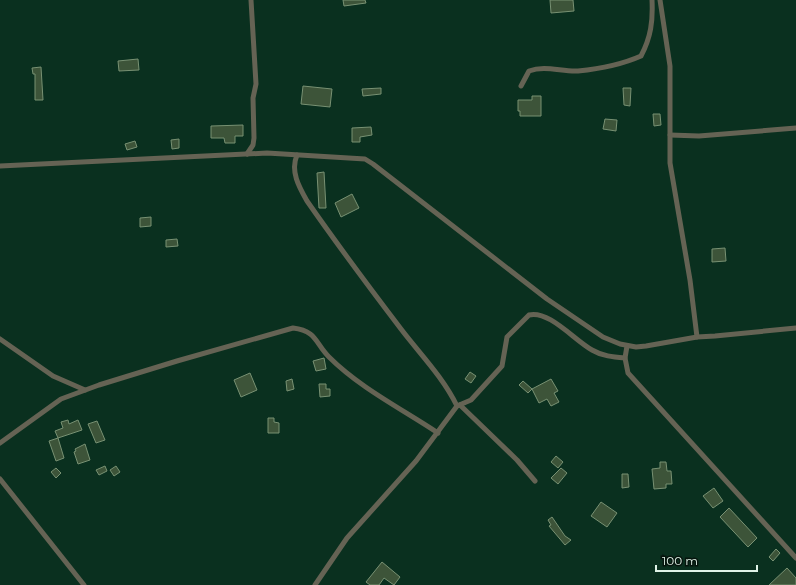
<svg xmlns="http://www.w3.org/2000/svg" width="796" height="585" font-family="Montserrat,sans-serif">
<rect width="100%" height="100%" fill="#0a301f"/>
<!-- building -->
<g fill="#3d5439" stroke="#789173">
<path d="M 343,0 L 365,0 L 366,3 L 344,6 Z"/>
<path d="M 550,0 L 573,0 L 574,11 L 551,13 Z"/>
<path d="M 138,59 L 139,70 L 119,71 L 118,61 Z"/>
<path d="M 41,67 L 43,100 L 35,100 L 35,74 L 33,74 L 32,68 Z"/>
<path d="M 303,86 L 332,89 L 330,107 L 301,104 Z"/>
<path d="M 381,88 L 381,94 L 363,96 L 362,89 Z"/>
<path d="M 623,88 L 631,88 L 630,106 L 624,105 Z"/>
<path d="M 532,96 L 541,96 L 541,116 L 520,116 L 520,111 L 518,111 L 518,100 L 532,100 Z"/>
<path d="M 653,114 L 660,114 L 661,125 L 654,126 Z"/>
<path d="M 605,119 L 617,120 L 616,131 L 603,129 Z"/>
<path d="M 243,125 L 243,136 L 235,136 L 235,143 L 225,143 L 224,138 L 211,138 L 211,126 Z"/>
<path d="M 371,127 L 372,135 L 360,137 L 360,142 L 352,142 L 352,128 Z"/>
<path d="M 179,139 L 179,148 L 172,149 L 171,140 Z"/>
<path d="M 135,141 L 137,147 L 127,150 L 125,144 Z"/>
<path d="M 324,172 L 326,208 L 319,208 L 317,173 Z"/>
<path d="M 352,194 L 359,208 L 341,217 L 335,203 Z"/>
<path d="M 151,217 L 151,226 L 140,227 L 140,218 Z"/>
<path d="M 177,239 L 178,246 L 166,247 L 166,240 Z"/>
<path d="M 725,248 L 726,261 L 712,262 L 712,249 Z"/>
<path d="M 324,358 L 326,369 L 316,371 L 313,361 Z"/>
<path d="M 470,372 L 476,376 L 471,383 L 465,379 Z"/>
<path d="M 250,373 L 257,390 L 241,397 L 234,380 Z"/>
<path d="M 292,379 L 294,389 L 287,391 L 286,381 Z"/>
<path d="M 551,379 L 558,391 L 554,393 L 559,402 L 551,406 L 547,399 L 539,403 L 532,389 Z"/>
<path d="M 523,381 L 532,389 L 528,393 L 519,385 Z"/>
<path d="M 319,384 L 326,384 L 326,389 L 330,389 L 330,396 L 320,397 Z"/>
<path d="M 268,418 L 274,418 L 274,422 L 279,423 L 279,433 L 268,433 Z"/>
<path d="M 68,420 L 69,424 L 78,420 L 82,430 L 58,438 L 55,431 L 63,428 L 61,422 Z"/>
<path d="M 97,421 L 105,440 L 96,443 L 88,424 Z"/>
<path d="M 58,438 L 64,458 L 56,461 L 49,441 Z"/>
<path d="M 85,444 L 90,460 L 78,464 L 74,452 L 76,451 L 75,449 Z"/>
<path d="M 556,456 L 563,462 L 558,468 L 551,462 Z"/>
<path d="M 660,462 L 666,462 L 667,471 L 671,471 L 672,484 L 666,484 L 666,488 L 654,489 L 652,469 L 660,468 Z"/>
<path d="M 105,466 L 107,471 L 99,475 L 96,470 Z"/>
<path d="M 116,466 L 120,472 L 114,476 L 110,470 Z"/>
<path d="M 56,468 L 61,473 L 56,478 L 51,472 Z"/>
<path d="M 561,468 L 567,473 L 558,484 L 551,478 Z"/>
<path d="M 622,474 L 628,474 L 629,487 L 622,488 Z"/>
<path d="M 714,488 L 723,501 L 713,508 L 703,496 Z"/>
<path d="M 601,502 L 617,513 L 607,527 L 591,516 Z"/>
<path d="M 729,508 L 757,538 L 748,547 L 720,517 Z"/>
<path d="M 552,517 L 565,536 L 571,540 L 565,545 L 549,526 L 551,525 L 548,520 Z"/>
<path d="M 776,549 L 780,553 L 773,561 L 769,557 Z"/>
<path d="M 382,562 L 400,577 L 394,585 L 384,578 L 379,585 L 370,585 L 366,582 Z"/>
<path d="M 787,568 L 796,578 L 796,585 L 769,585 Z"/>
</g>
<g fill="none" stroke-linecap="round" stroke-linejoin="round">
<!-- minor -->
<g stroke="#656354" stroke-width="5">
<path d="M 660,0 L 670,66 L 670,163 L 690,280 L 697,337"/>
<path d="M 521,86 L 529,71 C 545,65 562,72 578,71 C 598,69 623,64 641,56 C 651,37 653,21 652,0"/>
<path d="M 670,135 L 699,136 L 796,128"/>
<path d="M 247,154 L 253,145 L 254,138 L 253,98 L 256,84 L 251,0"/>
<path d="M 297,155 C 290,171 299,187 307,201 C 337,244 369,287 401,329 C 420,354 443,377 457,406"/>
<path d="M 0,166 L 267,153 L 365,159 L 373,164 L 547,299 L 603,337 L 620,344 L 636,347 L 646,346 L 697,337 L 715,336 L 796,328"/>
<path d="M 0,339 L 53,376 L 85,390"/>
<path d="M 627,346 L 625,358 L 628,373 L 796,558"/>
<path d="M 460,405 L 517,460 L 535,481"/>
<path d="M 0,443 L 61,399 L 99,385 L 177,361 L 293,328 C 317,331 315,343 329,357 C 360,388 402,409 438,433"/>
<path d="M 0,479 L 84,585"/>
<path d="M 315,585 L 347,538 L 416,461 L 457,406 L 471,400 L 502,366 L 507,337 L 529,315 C 549,310 574,340 592,350 C 602,356 613,357 625,358"/>
</g>
</g>
<!-- scale -->
<path d="M656 565v6h101v-6" fill="none" stroke="#dff3e7" stroke-width="2"/>
<text x="662" y="565" font-size="12" fill="#dff3e7" stroke="#06140d" stroke-width="3" paint-order="stroke">100 m</text>
</svg>
